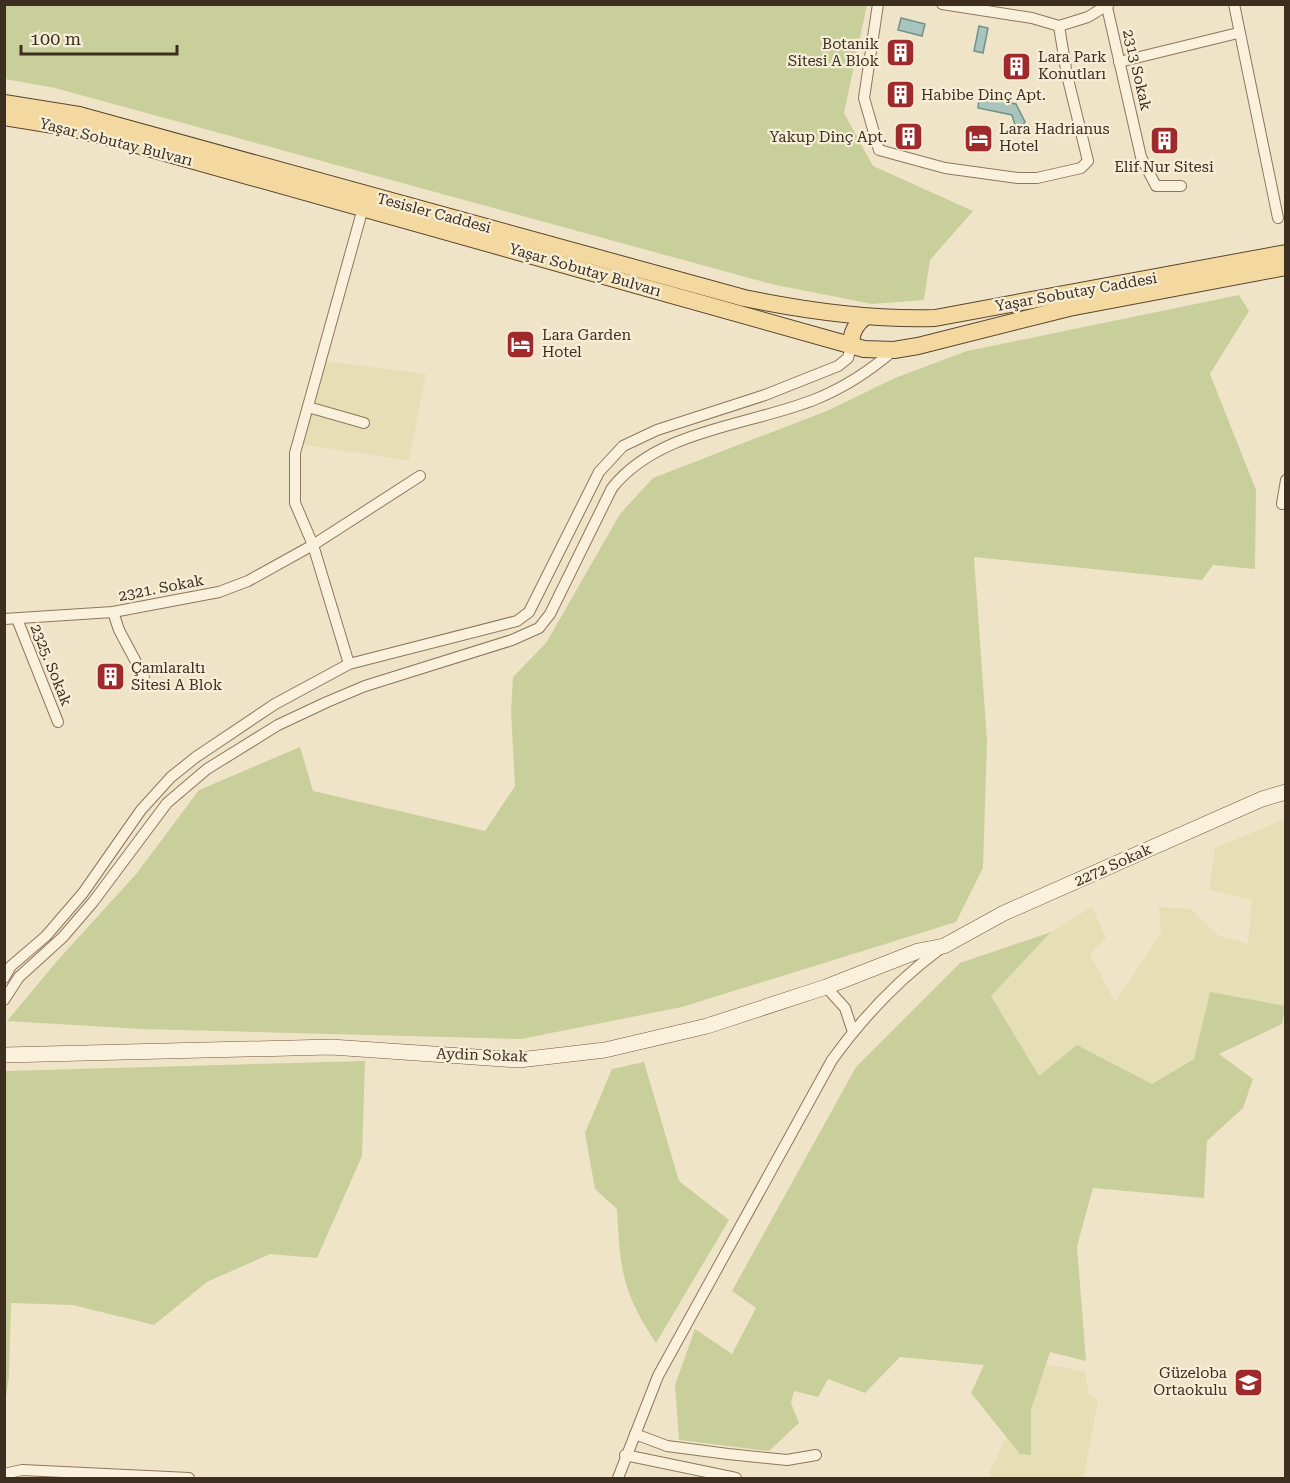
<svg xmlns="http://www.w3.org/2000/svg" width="1290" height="1483" font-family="'Roboto Serif',serif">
<rect width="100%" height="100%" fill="#f0e4c8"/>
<!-- farmland -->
<g fill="#e6deb5">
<path d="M 323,361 L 426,374 L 409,461 L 301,444 Z"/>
<path d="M 1285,819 L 1285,1006 L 1210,993 L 1194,1060 L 1152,1084 L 1077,1045 L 1039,1077 L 991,996 L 1051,932 L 1092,907 L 1106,938 L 1090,954 L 1115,1002 L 1161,933 L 1159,907 L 1191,909 L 1219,936 L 1248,944 L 1252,900 L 1209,890 L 1215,848 Z"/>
<path d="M 1046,1364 L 1085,1372 L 1089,1394 L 1098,1400 L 1084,1476 L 1081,1478 L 992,1478 L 989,1474 L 1006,1437 L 1020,1454 L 1031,1455 L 1031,1410 Z"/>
</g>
<!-- green -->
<g fill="#c9cf9b">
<path d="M 4,5 L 867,5 L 844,113 L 873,166 L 973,211 L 930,260 L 924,300 L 872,304 L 771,284 L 55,88 L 5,79 Z"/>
<path d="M 1239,295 L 1249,311 L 1210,374 L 1256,490 L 1255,569 L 1213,565 L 1202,580 L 974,557 L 987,741 L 983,868 L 956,922 L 682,1007 L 521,1039 L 141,1029 L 7,1021 L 57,961 L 137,873 L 199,790 L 300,747 L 313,791 L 485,831 L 515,786 L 511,711 L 513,677 L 546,643 L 620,514 L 653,478 L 829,410 L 895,378 L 967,351 Z"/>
<path d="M 1051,932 L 991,996 L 1039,1076 L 1077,1045 L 1152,1084 L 1194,1059 L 1210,992 L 1285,1006 L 1282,1024 L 1219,1054 L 1253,1079 L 1243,1108 L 1207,1141 L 1204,1198 L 1093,1188 L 1077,1246 L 1086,1361 L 1050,1352 L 1031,1410 L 1031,1455 L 1020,1454 L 971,1393 L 984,1365 L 900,1357 L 865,1393 L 828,1379 L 818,1397 L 794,1391 L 791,1403 L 799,1423 L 769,1451 L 679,1440 L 675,1385 L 695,1329 L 732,1354 L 756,1308 L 732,1291 L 856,1067 L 960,963 Z"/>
<path d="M 365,1061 L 362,1156 L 317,1258 L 270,1254 L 207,1282 L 154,1325 L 73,1305 L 11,1303 L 9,1376 L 5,1404 L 5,1071 Z"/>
<path d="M 644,1062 L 679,1181 L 729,1220 L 656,1343 C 622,1292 620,1269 617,1209 L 595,1189 L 585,1133 L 612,1069 Z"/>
</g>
<!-- water -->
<g fill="#a9c4bc" stroke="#6f938a" stroke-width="1.5">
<path d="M 901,18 L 925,24 L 922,36 L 898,30 Z"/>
<path d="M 979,26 L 988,28 L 983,53 L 974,51 Z"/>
<path d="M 979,97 L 1016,104 L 1025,122 L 1020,128 L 1015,125 L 1012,115 L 978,108 Z"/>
</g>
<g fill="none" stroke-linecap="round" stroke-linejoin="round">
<defs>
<g id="street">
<path d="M 878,4 L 864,98 L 879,150 L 945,168 L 1018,178 L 1037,178 L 1081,168 L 1088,161 L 1067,75 L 1059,26"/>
<path d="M 942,4 L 1032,18 L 1059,26 L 1088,17 L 1109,4"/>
<path d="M 1234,4 L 1278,218"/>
<path d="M 1107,7 L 1141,157 L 1156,186 L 1181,186"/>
<path d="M 1119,62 L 1238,33"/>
<path d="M 308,407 L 364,423"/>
<path d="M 1286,480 L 1282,504 L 1286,504"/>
<path d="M 113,612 L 119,630 L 144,677"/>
<path d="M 4,619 L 113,612 L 219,592 L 248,581 L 313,545 L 420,476"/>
<path d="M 17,619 L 58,722"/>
<path d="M 349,664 L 313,545 L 295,503 L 295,453 L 363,208"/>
<path d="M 4,978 L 11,966 L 46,936 L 83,893 L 141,810 L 171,777 L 196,757 L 275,704 L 349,664 L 517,621 L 529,612 L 599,472 L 623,446 L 657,430 L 765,395 L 838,366 L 848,358 L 851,346"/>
<path d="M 826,987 L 845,1008 L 853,1032"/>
<path d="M 4,1000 L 19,977 L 63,937 L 93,902 L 167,803 L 207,769 L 278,725 L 327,702 L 365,686 L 512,640 L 539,628 L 550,614 L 612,488 C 659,429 749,426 816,399 C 843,388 872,369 894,350"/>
<path d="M 635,1434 L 667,1446 L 728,1454 L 787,1460 L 816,1455"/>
<path d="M 625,1455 L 736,1478"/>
<path d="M 4,1474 L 22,1470 L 189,1478"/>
<path d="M 618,1478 L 658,1376 L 832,1060 C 863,1017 898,980 940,949"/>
</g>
<path id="secondary" d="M 4,1055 L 331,1047 L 519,1060 L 605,1050 L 707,1026 L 826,987 L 918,951 L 944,946 L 1004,913 L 1262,799 L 1286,792"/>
<g id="primary">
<path d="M 4,103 L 79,115 L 744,298 C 807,311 870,320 935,318 L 1286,253"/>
<path d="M 4,117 L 66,127 L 123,141 L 864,349 L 894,350 L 918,346 L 1069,308 L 1286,267"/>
<path d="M 851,346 C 851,333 855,325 865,317"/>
</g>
</defs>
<!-- street casing -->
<use href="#street" stroke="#8d765c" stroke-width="12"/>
<!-- secondary casing -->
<use href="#secondary" stroke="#6f573f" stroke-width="16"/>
<!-- primary casing -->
<use href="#primary" stroke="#5b4430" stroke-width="18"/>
<!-- street -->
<use href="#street" stroke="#faf1dc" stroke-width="10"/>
<!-- secondary -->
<use href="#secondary" stroke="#faf1dc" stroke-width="15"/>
<!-- primary -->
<use href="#primary" stroke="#f3d9a0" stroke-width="16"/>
</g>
<!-- icons -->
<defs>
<symbol id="building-square" viewBox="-11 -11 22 22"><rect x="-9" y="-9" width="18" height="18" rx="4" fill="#9e2a2b" stroke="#f7eed8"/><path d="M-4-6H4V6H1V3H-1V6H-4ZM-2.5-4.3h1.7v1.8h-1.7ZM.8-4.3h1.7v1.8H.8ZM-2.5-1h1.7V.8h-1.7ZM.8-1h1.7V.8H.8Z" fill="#fff"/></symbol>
<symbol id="hotel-square" viewBox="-11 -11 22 22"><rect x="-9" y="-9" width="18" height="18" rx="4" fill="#9e2a2b" stroke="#f7eed8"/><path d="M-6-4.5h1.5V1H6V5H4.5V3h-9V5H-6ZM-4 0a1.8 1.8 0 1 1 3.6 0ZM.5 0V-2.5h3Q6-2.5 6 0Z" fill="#fff"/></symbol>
<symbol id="school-square" viewBox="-11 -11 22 22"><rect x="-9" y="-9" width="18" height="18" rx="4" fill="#9e2a2b" stroke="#f7eed8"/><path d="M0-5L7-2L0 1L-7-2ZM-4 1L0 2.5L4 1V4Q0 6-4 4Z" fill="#fff"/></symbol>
</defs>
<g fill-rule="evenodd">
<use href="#building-square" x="884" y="36" width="33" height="33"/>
<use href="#building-square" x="1000" y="50" width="33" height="33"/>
<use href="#building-square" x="884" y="78" width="33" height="33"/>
<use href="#building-square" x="892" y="120" width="33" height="33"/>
<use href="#hotel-square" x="962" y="122" width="33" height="33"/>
<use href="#building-square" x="1148" y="124" width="33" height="33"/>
<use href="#hotel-square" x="504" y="328" width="33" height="33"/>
<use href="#building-square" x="94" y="660" width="33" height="33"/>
<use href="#school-square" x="1232" y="1366" width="33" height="33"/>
</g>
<g text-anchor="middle" stroke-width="4.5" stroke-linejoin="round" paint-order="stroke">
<!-- poi labels -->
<g font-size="15" fill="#3d2e20" stroke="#f7eed8" text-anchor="start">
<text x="879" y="49" text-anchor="end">Botanik<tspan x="879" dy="17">Sitesi A Blok</tspan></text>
<text x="1038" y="62">Lara Park<tspan x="1038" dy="17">Konutları</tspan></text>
<text x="921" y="100">Habibe Dinç Apt.</text>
<text x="999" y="134">Lara Hadrianus<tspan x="999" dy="17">Hotel</tspan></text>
<text x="887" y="142" text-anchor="end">Yakup Dinç Apt.</text>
<text x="1164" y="172" text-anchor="middle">Elif Nur Sitesi</text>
<text x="542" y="340">Lara Garden<tspan x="542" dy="17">Hotel</tspan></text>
<text x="131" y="673">Çamlaraltı<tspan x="131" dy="17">Sitesi A Blok</tspan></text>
<text x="1227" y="1378" text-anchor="end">Güzeloba<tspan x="1227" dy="17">Ortaokulu</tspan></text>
</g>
<!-- street labels -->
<g font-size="15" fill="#3d2e20" stroke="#f7eed8">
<text transform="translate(1137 70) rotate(77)" y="5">2313 Sokak</text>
<text transform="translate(116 142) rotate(14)" y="5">Yaşar Sobutay Bulvarı</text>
<text transform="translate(434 213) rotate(15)" y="5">Tesisler Caddesi</text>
<text transform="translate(585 270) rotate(16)" y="5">Yaşar Sobutay Bulvarı</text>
<text transform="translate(1076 292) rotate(-10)" y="5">Yaşar Sobutay Caddesi</text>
<text transform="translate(161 588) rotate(-11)" y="5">2321. Sokak</text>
<text transform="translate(51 665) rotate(68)" y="5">2325. Sokak</text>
<text transform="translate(1113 865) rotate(-24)" y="5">2272 Sokak</text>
<text transform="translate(482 1055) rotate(2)" y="5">Aydin Sokak</text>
</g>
</g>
<!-- border -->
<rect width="1290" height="1483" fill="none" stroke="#3d2e20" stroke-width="12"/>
<!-- scale -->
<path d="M21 45v9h156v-9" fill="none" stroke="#3d2e20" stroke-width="3"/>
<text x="30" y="45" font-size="18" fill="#3d2e20" stroke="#f7eed8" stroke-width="4.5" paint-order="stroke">100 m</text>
</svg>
